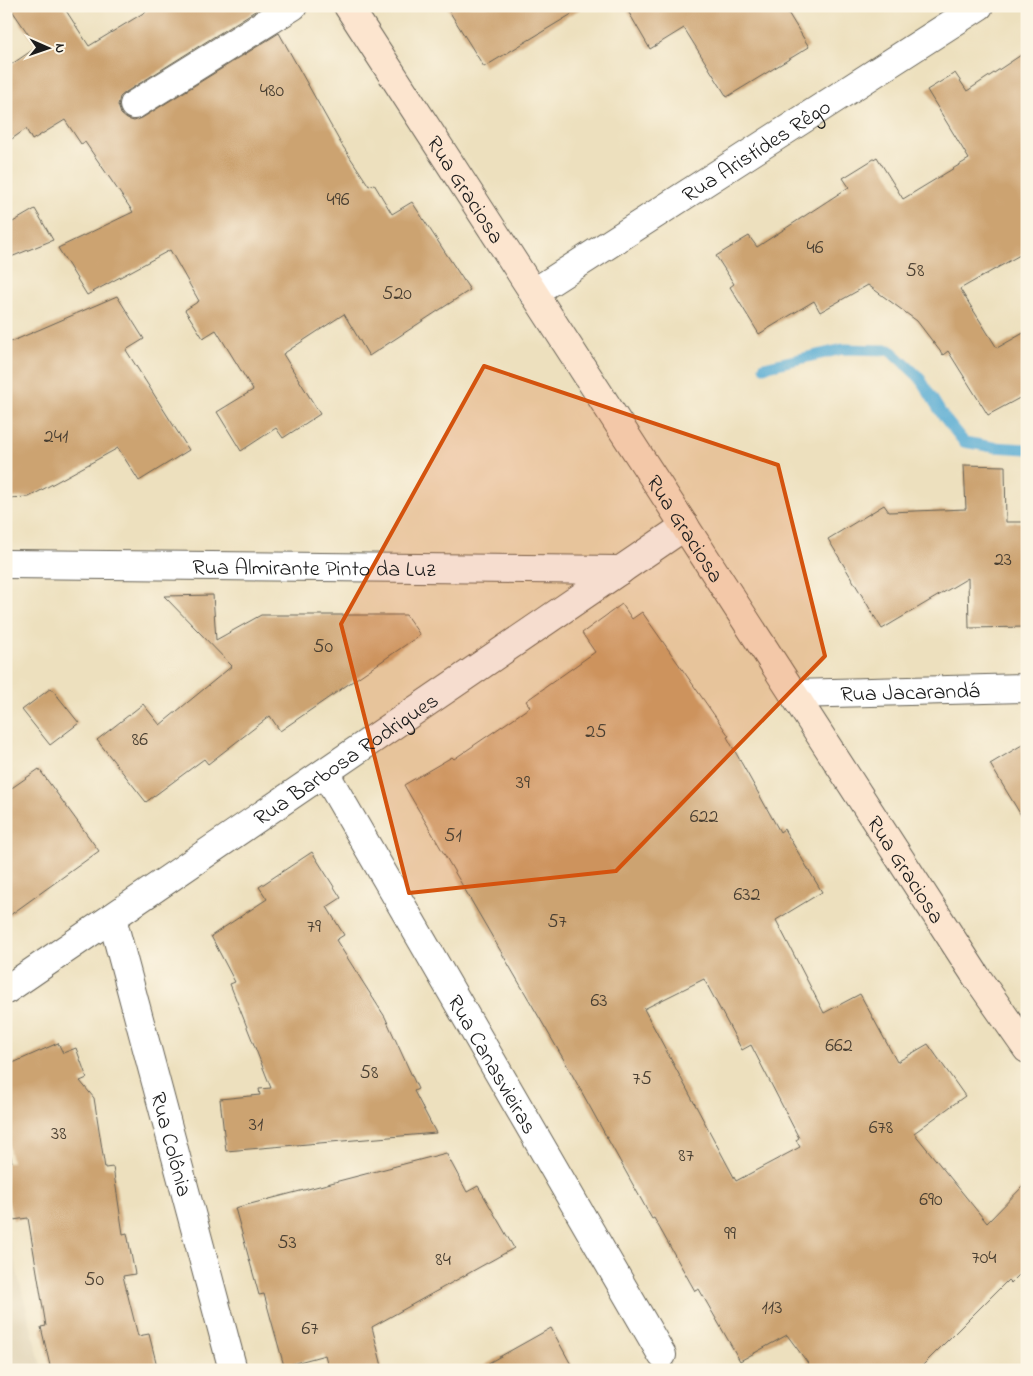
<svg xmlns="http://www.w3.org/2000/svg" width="1033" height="1376" font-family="'Indie Flower',sans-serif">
<rect width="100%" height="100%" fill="#fcf5e5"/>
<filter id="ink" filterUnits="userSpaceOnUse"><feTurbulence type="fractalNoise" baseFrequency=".02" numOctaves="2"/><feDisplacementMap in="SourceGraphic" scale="10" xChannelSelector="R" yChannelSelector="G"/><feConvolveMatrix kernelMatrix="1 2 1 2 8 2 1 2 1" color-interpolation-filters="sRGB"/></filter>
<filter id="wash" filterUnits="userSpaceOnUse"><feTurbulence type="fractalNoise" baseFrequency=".0096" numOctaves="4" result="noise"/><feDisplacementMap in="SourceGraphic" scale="20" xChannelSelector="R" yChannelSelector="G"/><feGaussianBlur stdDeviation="1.12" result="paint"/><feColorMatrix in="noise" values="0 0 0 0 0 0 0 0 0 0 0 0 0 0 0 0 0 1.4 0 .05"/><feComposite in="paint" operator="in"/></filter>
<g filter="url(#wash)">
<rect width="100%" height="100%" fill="#ede0be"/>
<!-- built -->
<path fill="#dfd2b4" d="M 6,1227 L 42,1370 L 6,1370 Z"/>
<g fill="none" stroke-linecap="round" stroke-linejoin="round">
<!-- stream -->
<path stroke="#57abd3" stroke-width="11" d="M 764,367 L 843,349 L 890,350 L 919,377 L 943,416 L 964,442 L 993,447 L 1027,449"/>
</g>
<g id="blocks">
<!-- building -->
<g fill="#cca371" fill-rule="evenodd">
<path d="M 9,6 L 63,6 L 89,46 L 155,6 L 263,6 L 126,92 L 120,97 L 118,105 L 121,114 L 127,119 L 134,121 L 142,118 L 279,33 L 340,142 L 369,186 L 374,184 L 392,214 L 412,202 L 470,290 L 369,356 L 344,314 L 283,354 L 320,414 L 283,438 L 276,428 L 241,451 L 217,412 L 253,390 L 216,330 L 203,338 L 185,310 L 199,301 L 170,250 L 87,295 L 58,248 L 133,212 L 85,142 L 81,144 L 65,120 L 32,140 L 26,129 L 6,143 L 6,68 L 37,47 Z"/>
<path d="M 446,6 L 585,6 L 484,67 Z"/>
<path d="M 625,6 L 784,6 L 809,47 L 727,97 L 684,28 L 650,49 Z"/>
<path d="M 1027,51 L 1027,251 L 960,289 L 997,348 L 1027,331 L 1027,394 L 988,415 L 948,351 L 943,355 L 917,321 L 868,285 L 820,312 L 814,301 L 759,334 L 730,287 L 734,284 L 716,256 L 749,236 L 757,247 L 849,187 L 843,178 L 877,157 L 903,199 L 969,159 L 927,90 L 955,73 L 967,91 Z"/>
<path d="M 35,209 L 53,240 L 6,259 L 6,226 Z"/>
<path d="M 117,296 L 144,339 L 126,350 L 189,450 L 139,481 L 118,448 L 29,497 L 6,498 L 6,344 Z"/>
<path d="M 964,465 L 1005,466 L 1006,522 L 1027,522 L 1027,627 L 969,628 L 968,578 L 882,629 L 828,539 L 884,505 L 889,512 L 966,509 Z"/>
<path d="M 213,595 L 216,640 L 261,615 L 406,615 L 420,635 L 280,731 L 270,716 L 208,764 L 204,759 L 146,802 L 97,740 L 143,704 L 160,725 L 232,666 L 164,596 Z"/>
<path d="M 622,604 L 632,619 L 642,612 L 729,736 L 727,737 L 780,832 L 784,829 L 822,892 L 776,920 L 824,1013 L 860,994 L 897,1062 L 928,1044 L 965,1096 L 914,1133 L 987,1223 L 1027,1182 L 1027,1267 L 1011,1283 L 1008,1280 L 918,1370 L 813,1370 L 787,1335 L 740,1361 L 699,1289 L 695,1291 L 654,1218 L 652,1219 L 564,1060 L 404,785 L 452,757 L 454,759 L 530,707 L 526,701 L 595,652 L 582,633 ZM 704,979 L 742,1050 L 751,1045 L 799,1138 L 796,1140 L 800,1147 L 736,1181 L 644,1009 Z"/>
<path d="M 51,688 L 79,723 L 50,745 L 22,710 Z"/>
<path d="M 1027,742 L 1027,825 L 990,764 Z"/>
<path d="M 39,769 L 99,851 L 6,918 L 6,792 Z"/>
<path d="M 312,852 L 341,898 L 327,907 L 344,935 L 336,940 L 385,1017 L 418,1089 L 414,1091 L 436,1133 L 226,1151 L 220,1099 L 260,1095 L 259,1089 L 271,1088 L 230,984 L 235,982 L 211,936 L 267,899 L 259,887 Z"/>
<path d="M 58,1043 L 63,1053 L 76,1048 L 87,1078 L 80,1081 L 94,1098 L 105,1168 L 113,1167 L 123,1234 L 127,1233 L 135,1274 L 123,1276 L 138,1336 L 149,1334 L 158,1370 L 51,1370 L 41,1327 L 46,1326 L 28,1218 L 13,1220 L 6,1194 L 6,1163 L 12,1162 L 6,1133 L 6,1066 Z"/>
<path d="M 446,1153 L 467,1192 L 478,1186 L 514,1248 L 372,1327 L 383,1370 L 329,1370 L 325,1355 L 284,1366 L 264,1294 L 259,1295 L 235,1208 Z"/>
<path d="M 551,1328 L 574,1370 L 476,1370 Z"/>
</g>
</g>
</g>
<g filter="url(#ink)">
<use href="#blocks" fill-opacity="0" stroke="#656155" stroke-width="1"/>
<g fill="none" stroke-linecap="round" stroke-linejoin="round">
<defs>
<g id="minor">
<path d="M 134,105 L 293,6"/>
<path id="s1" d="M 533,293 L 979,6"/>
<path id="s2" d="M 6,564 L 621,570"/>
<path id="s3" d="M 794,694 L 1027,688"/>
<path id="s4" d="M 325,773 L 662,1355"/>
<path id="s5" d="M 112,918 L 233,1370"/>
<path id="s6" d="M 6,990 L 685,526"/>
</g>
<g id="secondary">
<path id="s7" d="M 348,6 L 976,976 L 1027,1049"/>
</g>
</defs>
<!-- minor casing -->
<use href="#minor" stroke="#656155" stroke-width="30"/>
<!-- secondary casing -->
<use href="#secondary" stroke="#656155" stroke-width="30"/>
<!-- minor -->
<use href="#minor" stroke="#fff" stroke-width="28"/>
<!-- secondary -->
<use href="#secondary" stroke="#fce5cf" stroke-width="28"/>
</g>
</g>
<!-- marked area -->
<path fill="#d4530e" fill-opacity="0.2" stroke="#d4530e" stroke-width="4" stroke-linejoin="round" d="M 484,366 L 778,465 L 825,656 L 616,871 L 409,893 L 341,624 Z"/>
<g text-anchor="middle" stroke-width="4" stroke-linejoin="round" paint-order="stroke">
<!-- number labels -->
<g font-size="20" fill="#483e31">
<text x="272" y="96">480</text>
<text x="338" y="205">496</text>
<text x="815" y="253">46</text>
<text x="915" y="276">58</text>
<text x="397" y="299">520</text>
<text x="56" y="442">241</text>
<text x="1003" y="565">23</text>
<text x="323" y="652">50</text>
<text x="596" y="737">25</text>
<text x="140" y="745">86</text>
<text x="523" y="788">39</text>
<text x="704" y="822">622</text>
<text x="453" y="841">51</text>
<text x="747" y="900">632</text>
<text x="557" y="927">57</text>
<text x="314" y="932">79</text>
<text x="599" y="1006">63</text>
<text x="839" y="1051">662</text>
<text x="369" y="1078">58</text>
<text x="642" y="1084">75</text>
<text x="256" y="1130">31</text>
<text x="881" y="1133">678</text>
<text x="59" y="1139">38</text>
<text x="686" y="1161">87</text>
<text x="931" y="1205">690</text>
<text x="730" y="1239">99</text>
<text x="287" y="1248">53</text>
<text x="984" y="1263">704</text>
<text x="443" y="1265">84</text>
<text x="94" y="1285">50</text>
<text x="772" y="1313">113</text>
<text x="310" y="1334">67</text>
</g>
<!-- street labels -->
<g font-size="22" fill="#1c1c1c" stroke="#fcf5e5">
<text dy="8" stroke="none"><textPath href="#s1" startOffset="265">Rua Aristídes Rêgo</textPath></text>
<text dy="8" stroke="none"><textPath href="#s7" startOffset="218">Rua Graciosa</textPath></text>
<text dy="8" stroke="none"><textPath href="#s7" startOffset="622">Rua Graciosa</textPath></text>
<text dy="8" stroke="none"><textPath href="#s2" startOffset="308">Rua Almirante Pinto da Luz</textPath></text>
<text dy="8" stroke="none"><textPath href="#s3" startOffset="116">Rua Jacarandá</textPath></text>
<text dy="8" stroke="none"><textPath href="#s6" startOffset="411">Rua Barbosa Rodrigues</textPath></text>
<text dy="8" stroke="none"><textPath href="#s7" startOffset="1028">Rua Graciosa</textPath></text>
<text dy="8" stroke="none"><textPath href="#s4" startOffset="336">Rua Canasvieiras</textPath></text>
<text dy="8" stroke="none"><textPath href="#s5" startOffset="234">Rua Colônia</textPath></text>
</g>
</g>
<!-- margin -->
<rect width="1033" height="1376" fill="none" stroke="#fcf5e5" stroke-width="25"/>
<!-- north arrow -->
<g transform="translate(48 48) rotate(92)" stroke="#fcf5e5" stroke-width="4" paint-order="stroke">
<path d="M0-4L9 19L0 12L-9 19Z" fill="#1c1c1c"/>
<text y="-8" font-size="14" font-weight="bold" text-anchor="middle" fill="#1c1c1c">N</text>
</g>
</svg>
